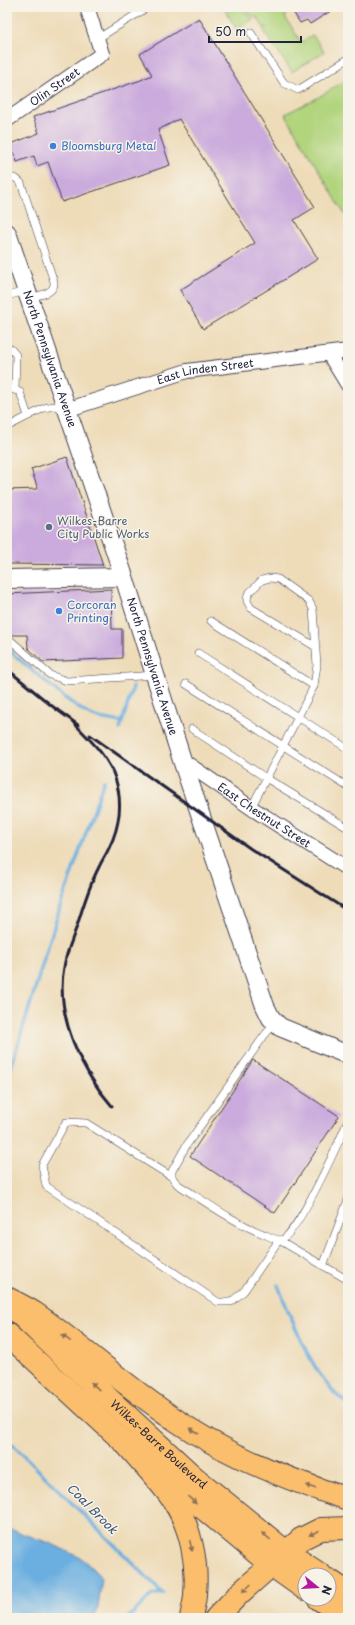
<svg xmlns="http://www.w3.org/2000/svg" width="355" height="1625" font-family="'Playpen Sans',sans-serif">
<rect width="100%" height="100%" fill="#f7f3e8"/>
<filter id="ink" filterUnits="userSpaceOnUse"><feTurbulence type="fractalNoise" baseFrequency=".025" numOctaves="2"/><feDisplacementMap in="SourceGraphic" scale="8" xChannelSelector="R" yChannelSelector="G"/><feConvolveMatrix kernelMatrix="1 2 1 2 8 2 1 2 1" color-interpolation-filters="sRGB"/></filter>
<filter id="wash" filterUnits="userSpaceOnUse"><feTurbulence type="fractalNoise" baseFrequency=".012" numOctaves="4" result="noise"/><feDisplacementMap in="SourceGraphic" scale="16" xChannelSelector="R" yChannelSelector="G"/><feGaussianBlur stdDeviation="0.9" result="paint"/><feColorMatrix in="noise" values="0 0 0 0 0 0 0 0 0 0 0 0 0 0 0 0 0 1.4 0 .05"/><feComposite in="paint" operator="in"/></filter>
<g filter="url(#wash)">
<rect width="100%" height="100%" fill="#eedcb9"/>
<!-- green -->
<g fill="#b1d47d" stroke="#6a7b5c">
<path d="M 223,7 L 240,7 L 253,19 L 237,30 Z"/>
<path d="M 243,7 L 281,7 L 287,15 L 285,17 L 301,42 L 313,35 L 324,52 L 292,72 L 265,33 L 264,29 L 267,27 L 264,28 L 257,17 L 255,18 Z"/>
<path d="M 348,79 L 348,220 L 285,114 L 317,98 Z"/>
</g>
<!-- water -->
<path fill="#6aafe0" stroke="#46688e" d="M 7,1528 L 52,1544 L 83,1559 L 102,1578 L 98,1607 L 94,1618 L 7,1618 Z"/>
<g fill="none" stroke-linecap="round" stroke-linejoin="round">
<!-- stream -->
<g stroke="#6aafe0" stroke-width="3.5">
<path d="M 7,649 L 65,698 L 86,713 L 98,718 L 122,722"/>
<path d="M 120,729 L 133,687"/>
<path d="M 7,1080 L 61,904 L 104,781"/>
<path d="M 278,1285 C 290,1316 317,1388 348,1403"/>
<path d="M 7,1439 L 163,1593"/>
<path d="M 128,1618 L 152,1595 L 163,1593"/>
</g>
</g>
<g id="blocks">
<!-- building -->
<g fill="#cbabdd">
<path d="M 290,7 L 337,7 L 310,24 L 307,20 L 300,23 Z"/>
<path d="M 199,18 L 315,207 L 294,220 L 318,259 L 203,329 L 180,290 L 255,243 L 179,119 L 158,130 L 170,165 L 62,202 L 48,162 L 37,166 L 34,156 L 17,162 L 11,144 L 39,133 L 33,117 L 141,80 L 152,75 L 140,54 Z"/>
<path d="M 67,457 L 103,565 L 7,564 L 7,490 L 38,489 L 31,469 Z"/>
<path d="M 111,589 L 112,629 L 122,629 L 122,658 L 43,662 L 28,648 L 27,635 L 13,635 L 7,632 L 7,594 Z"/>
<path d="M 253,1060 L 339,1116 L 275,1213 L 190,1156 Z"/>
</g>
</g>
</g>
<g filter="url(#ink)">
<use href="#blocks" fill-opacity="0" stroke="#413e4e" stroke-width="1"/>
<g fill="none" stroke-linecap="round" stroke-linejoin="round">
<defs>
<g id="service">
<path d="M 251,33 L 284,83 L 298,90 L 348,59"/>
<path d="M 97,39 L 148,7"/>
<path d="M 7,179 C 14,176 16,178 21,183 L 54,282 C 55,294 39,295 29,298"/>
<path d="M 7,296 L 26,291"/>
<path d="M 7,348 L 11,349 L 16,355 L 15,390"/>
<path d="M 7,388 L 9,388 L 20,392 L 28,416"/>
<path d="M 7,427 L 44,408 L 54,406 L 64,409"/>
<path d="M 211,621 L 314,686"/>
<path d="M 7,637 L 50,675 L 67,681 L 155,675"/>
<path d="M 198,653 L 348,749"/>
<path d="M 186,684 L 348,787"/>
<path d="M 192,729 L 266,778 L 348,828"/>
<path d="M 251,808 L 314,686 L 317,665 L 313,609 L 309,601 L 278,579 L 270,578 L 262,580 L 248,594 L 247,601 L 251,608 L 316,647"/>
<path d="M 275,1023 L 264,1036 L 186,1146 L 172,1171 L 172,1177 L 177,1184 C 206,1202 234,1223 266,1235 C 270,1237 276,1240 280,1240 C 296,1239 340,1139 348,1121"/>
<path d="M 172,1177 L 86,1123 L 66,1122 L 42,1165 L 46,1186 L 218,1302 L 231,1302 L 244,1291 L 279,1240 L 348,1280"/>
<path d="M 323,1266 L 348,1200"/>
</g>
<g id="minor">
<path id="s1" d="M 7,120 L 102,54 L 87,7"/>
<path d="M 329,354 L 348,385"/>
<path id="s2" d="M 66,410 L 187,371 L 348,351"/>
<path id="s3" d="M 182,760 L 253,809 L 348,869"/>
</g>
<g id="tertiary">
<path id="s4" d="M 7,233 L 124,577 L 182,760 L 265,1006 L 271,1018 L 280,1027 L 348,1055"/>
<path d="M 7,579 L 124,577"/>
</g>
<g id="primary">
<path id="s5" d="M 7,1302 L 97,1388 L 194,1477 L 285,1551 L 321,1575"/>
<path d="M 7,1334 L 126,1444 L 271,1565 L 305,1589"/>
<path d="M 329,1580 L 348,1593"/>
<path d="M 319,1599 L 347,1618"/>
</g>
<g id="motorway">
<path d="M 7,1298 C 17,1303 27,1308 36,1314 C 81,1346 122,1383 167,1414 C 221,1453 285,1479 348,1499"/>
<path d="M 126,1444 C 142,1463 159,1480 173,1500 C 191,1527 198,1563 195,1594 C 195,1602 192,1610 191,1618"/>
<path d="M 216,1618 L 240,1593 L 301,1539 L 321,1529 L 348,1528"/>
</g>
</defs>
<!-- service casing -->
<use href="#service" stroke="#413e4e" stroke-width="8"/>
<!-- minor casing -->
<use href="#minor" stroke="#413e4e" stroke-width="16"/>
<!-- tertiary casing -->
<use href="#tertiary" stroke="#413e4e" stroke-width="20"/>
<!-- primary casing -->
<use href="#primary" stroke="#413e4e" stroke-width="24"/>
<!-- motorway casing -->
<use href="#motorway" stroke="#413e4e" stroke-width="24"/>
<!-- service -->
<use href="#service" stroke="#fff" stroke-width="7"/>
<!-- minor -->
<use href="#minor" stroke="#fff" stroke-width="14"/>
<!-- tertiary -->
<use href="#tertiary" stroke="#fff" stroke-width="18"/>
<!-- primary -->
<use href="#primary" stroke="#fabe6d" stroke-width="22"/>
<!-- motorway -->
<use href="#motorway" stroke="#fabe6d" stroke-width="22"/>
<!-- rail -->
<g stroke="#22223b" stroke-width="3">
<path d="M 7,669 L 52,706 L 78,725"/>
<path d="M 73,722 C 89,739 108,756 115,778 C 123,801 120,826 109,848 C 106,855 102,860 99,867 C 89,886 83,906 77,926 C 72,940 66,953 64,967 C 55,1015 81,1071 112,1106"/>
<path d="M 90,735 L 251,849 L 348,911"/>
</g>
</g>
<!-- one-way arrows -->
<defs><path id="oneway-solid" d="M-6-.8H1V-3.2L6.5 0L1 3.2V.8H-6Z"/></defs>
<g fill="#8e7054">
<use href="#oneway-solid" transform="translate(66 1338) rotate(-142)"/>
<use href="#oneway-solid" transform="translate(95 1386) rotate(-136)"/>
<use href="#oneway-solid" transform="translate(194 1431) rotate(-148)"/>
<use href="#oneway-solid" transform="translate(311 1487) rotate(-161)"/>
<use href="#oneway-solid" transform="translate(192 1500) rotate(41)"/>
<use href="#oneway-solid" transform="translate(314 1533) rotate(155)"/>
<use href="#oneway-solid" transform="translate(266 1536) rotate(-141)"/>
<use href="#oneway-solid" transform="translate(191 1546) rotate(77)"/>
<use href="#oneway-solid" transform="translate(247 1588) rotate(138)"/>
</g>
</g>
<!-- markers -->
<g fill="#3f7fe0" stroke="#f7f3e8" stroke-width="1.5">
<circle cx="53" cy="146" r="4"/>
<circle cx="59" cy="611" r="4"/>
</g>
<circle fill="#5c6f8a" stroke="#f7f3e8" stroke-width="1.5" cx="49" cy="527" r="4"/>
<g text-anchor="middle" stroke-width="3" stroke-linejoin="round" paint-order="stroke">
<!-- street labels -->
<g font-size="11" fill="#22223b" stroke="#f7f3e8">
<text dy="4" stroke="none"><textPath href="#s1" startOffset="58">Olin Street</textPath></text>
<text dy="4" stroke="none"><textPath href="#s4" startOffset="133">North Pennsylvania Avenue</textPath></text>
<text dy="4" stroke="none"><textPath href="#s2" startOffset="145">East Linden Street</textPath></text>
<text dy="4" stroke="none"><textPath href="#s4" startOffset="457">North Pennsylvania Avenue</textPath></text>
<text dy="4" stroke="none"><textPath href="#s3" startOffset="99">East Chestnut Street</textPath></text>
<text dy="4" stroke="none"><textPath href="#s5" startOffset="208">Wilkes-Barre Boulevard</textPath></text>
</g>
<!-- shop labels -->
<g font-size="11" fill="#366cbe" stroke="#f7f3e8" text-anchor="start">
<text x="61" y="150">Bloomsburg Metal</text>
<text x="67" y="609">Corcoran<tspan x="67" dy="13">Printing</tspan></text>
</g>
<!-- service labels -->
<g font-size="11" fill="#4e5e75" stroke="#f7f3e8" text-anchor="start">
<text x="57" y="525">Wilkes-Barre<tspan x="57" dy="13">City Public Works</tspan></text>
</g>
<!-- water labels -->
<g font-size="12" font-style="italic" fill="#3b5375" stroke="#f7f3e8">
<text transform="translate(92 1509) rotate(45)" y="4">Coal Brook</text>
</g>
</g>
<!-- margin -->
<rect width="355" height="1625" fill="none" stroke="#f7f3e8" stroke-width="24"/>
<!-- north arrow -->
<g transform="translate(317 1587) rotate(108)"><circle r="19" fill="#f7f3e8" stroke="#a29fa3"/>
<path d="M0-3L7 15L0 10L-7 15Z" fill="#b5179e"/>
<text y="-6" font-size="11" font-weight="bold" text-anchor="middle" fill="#22223b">N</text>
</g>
<!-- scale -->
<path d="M209 36v6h92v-6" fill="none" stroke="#22223b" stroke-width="2"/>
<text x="215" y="36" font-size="12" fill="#22223b" stroke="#f7f3e8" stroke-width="3" paint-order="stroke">50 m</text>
</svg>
